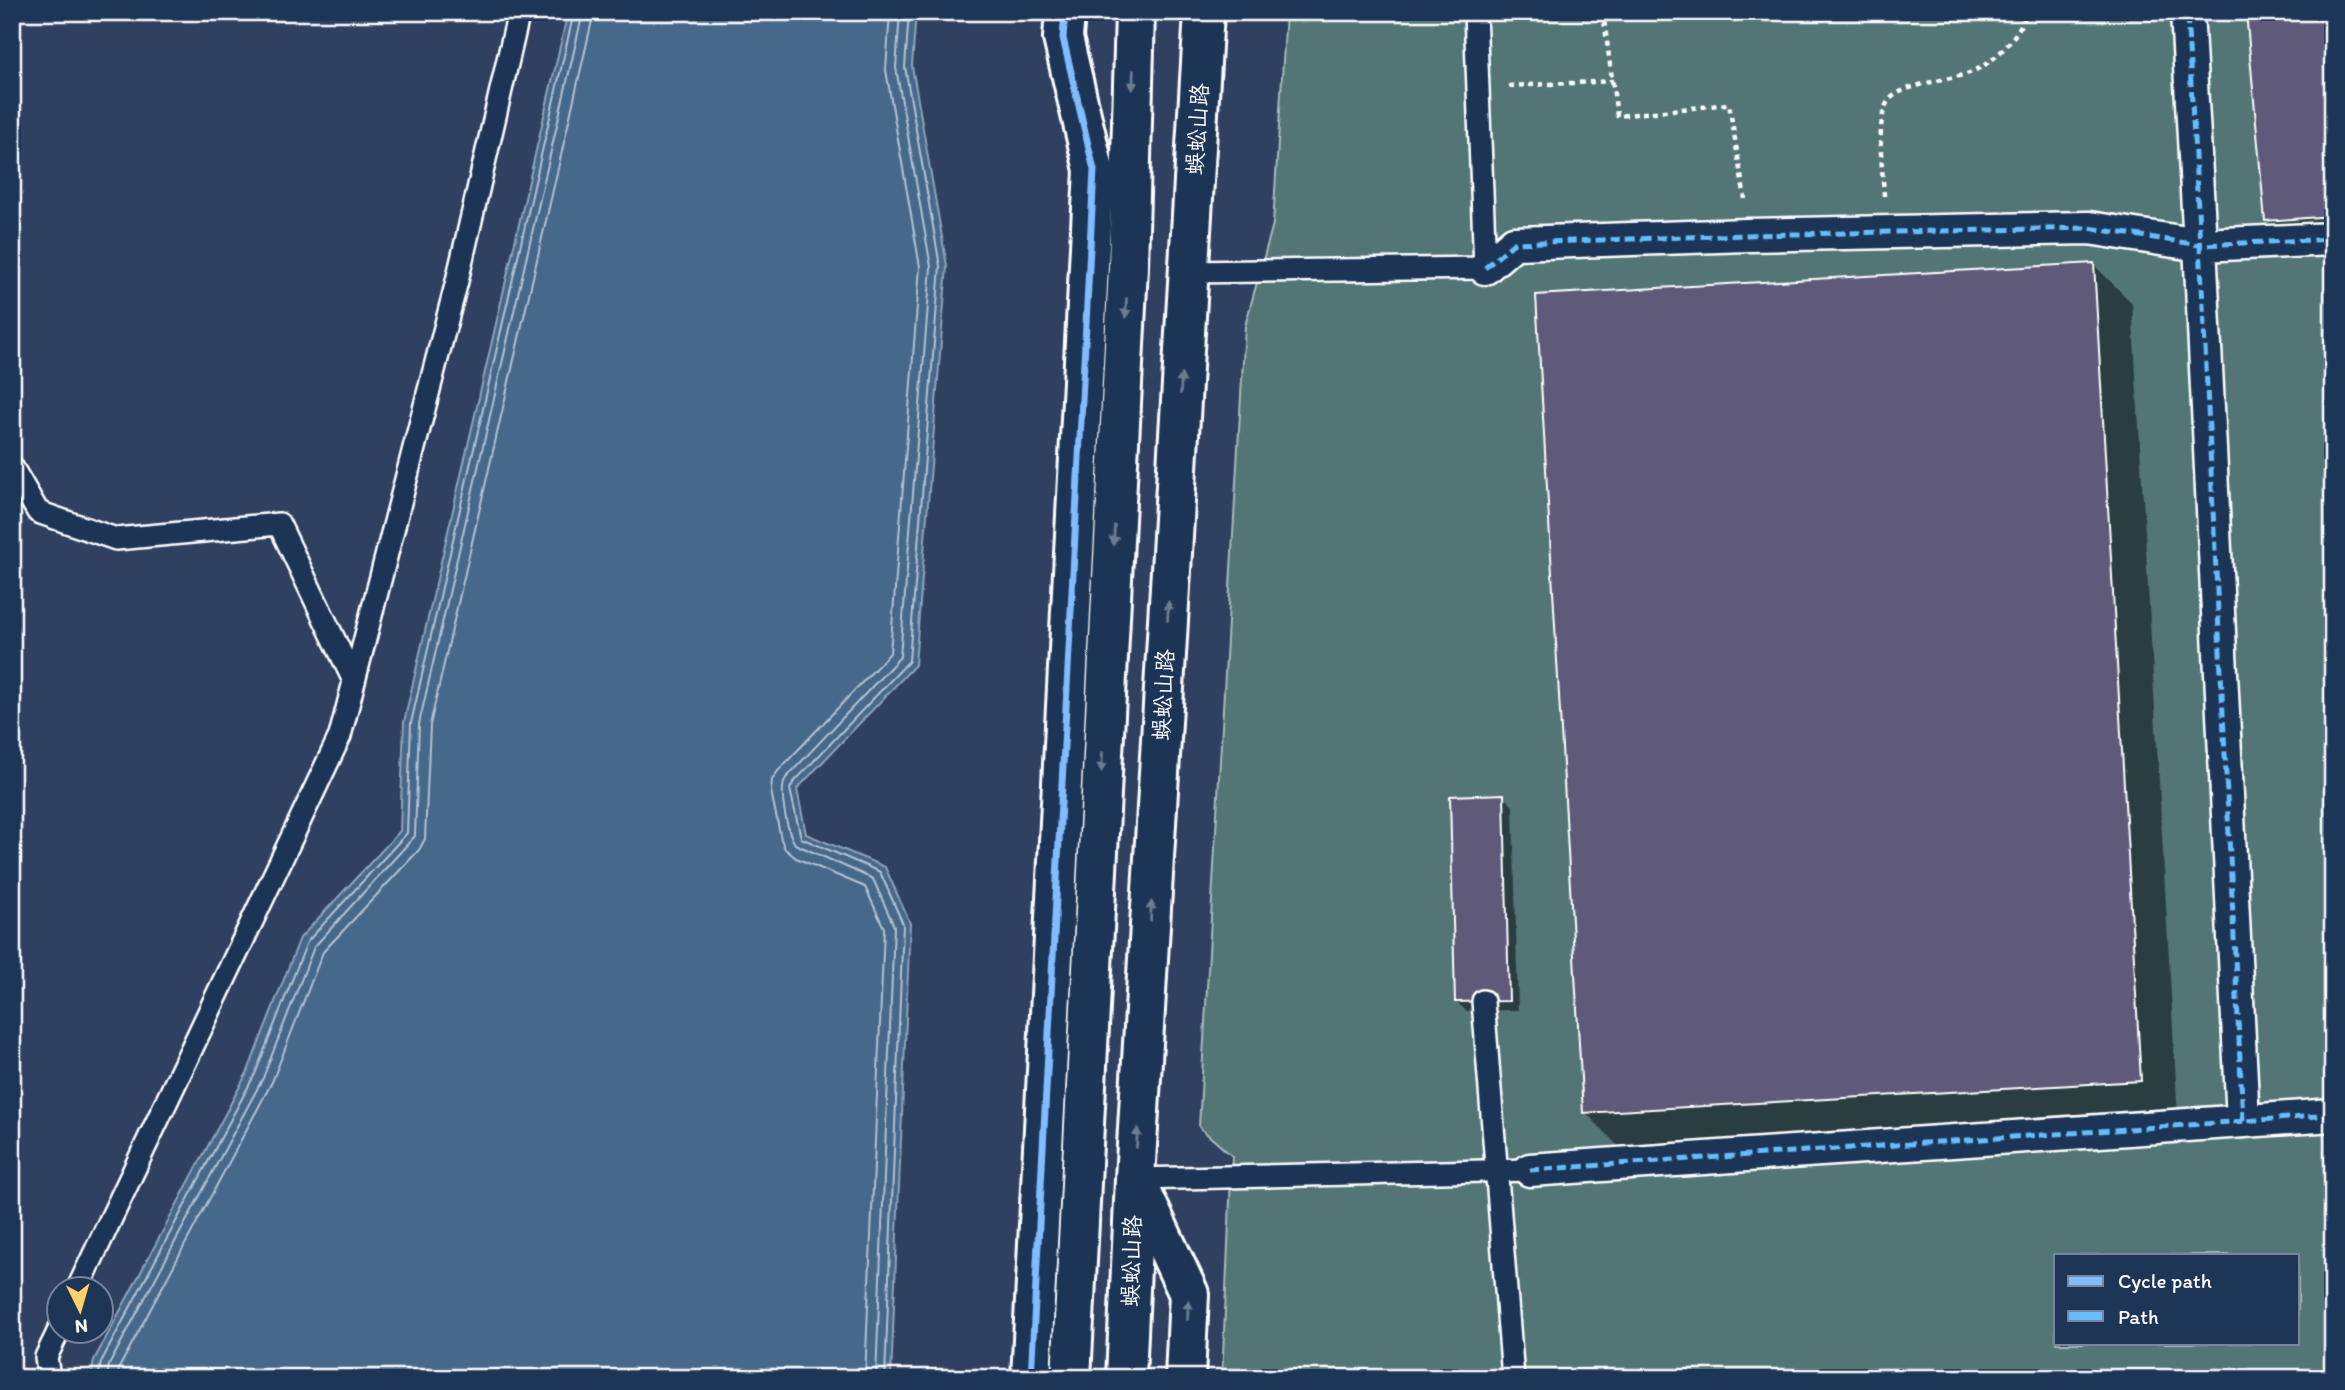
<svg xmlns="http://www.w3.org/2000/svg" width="2345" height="1390" font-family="Itim,'LXGW WenKai TC',sans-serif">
<rect width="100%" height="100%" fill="#304061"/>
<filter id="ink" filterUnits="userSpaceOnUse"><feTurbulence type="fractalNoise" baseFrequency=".0143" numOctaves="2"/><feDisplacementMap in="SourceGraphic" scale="14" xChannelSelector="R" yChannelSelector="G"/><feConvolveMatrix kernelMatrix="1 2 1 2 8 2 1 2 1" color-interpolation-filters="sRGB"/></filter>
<g filter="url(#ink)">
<!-- green -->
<path fill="#527576" stroke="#a8baba" stroke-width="2" fill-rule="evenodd" d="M 1286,12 L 2333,12 L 2333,1378 L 1222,1378 L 1232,1156 L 1199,1127 L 1245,326 L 1273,224 ZM 2056,1255 L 2298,1255 L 2298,1343 L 2056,1343 Z"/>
<!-- water -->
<path fill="#45678b" stroke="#8fa4b9" stroke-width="2" d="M 568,12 L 916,12 L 912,66 L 947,266 L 915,665 L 797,789 L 806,834 L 885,867 L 910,923 L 891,1378 L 91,1378 L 94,1360 L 248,1071 L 300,938 L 400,831 L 404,722 Z"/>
<!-- shadow -->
<g fill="#0007">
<path d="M 2333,12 L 2333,256 L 2304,258 L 2266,220 Z"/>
<path d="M 2094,265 L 2132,303 L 2178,1118 L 1622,1150 L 1585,1112 Z"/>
<path d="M 1503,796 L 1513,806 L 1518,1010 L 1466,1011 L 1456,1001 Z"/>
</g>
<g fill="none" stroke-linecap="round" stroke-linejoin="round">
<!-- shore -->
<g stroke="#b5c2d1" stroke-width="2">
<path d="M 98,1378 L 101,1362 L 255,1074 L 307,942 L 407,833 L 411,723 L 574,12"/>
<path d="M 107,1378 L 109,1365 L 263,1078 L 314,947 L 415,836 L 419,724 L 583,12"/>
<path d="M 118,1378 L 119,1368 L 272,1082 L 323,952 L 419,850 L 425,839 L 430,725 L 594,12"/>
<path d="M 865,1378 L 884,928 L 865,887 L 796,858 L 785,849 L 781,839 L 771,791 L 772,780 L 778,771 L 890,653 L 920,267 L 886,70 L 890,12"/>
<path d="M 876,1378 L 894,926 L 873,879 L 795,844 C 787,832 778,790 786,778 L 900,657 L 931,267 L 896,68 L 900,12"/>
<path d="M 885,1378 L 903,924 L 880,872 L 801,838 L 790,789 L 793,783 L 909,661 L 940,266 L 905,67 L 909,12"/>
</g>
</g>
<!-- building -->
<g fill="#5e5a79" stroke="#fff" stroke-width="2">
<path d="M 2246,12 L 2333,12 L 2333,216 L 2265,221 Z"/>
<path d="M 2094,263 L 2141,1081 L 1583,1113 L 1536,295 Z"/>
<path d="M 1504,794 L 1509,1001 L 1455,1002 L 1450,796 Z"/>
</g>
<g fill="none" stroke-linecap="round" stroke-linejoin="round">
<defs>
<g id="service">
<path d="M 1188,272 L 1485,268 L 1475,12"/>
<path d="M 12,467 L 38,512 L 116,539 L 279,524 L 354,681"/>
<path d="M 1483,1001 L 1513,1378"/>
<path d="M 1135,1179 L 1530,1170"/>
<path d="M 78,1288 L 340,736 L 457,281 L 519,12"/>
<path d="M 49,1378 L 46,1357 L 60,1328"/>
</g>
<g id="pedestrian">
<path d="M 1485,268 L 1514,243 L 1747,235 L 2089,228 L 2200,245 L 2187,12"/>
<path d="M 2243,1121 L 2200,245 L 2333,239"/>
<path d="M 1530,1170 L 2333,1115"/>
</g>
<g id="tertiary">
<path d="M 1138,1185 L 1189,1294 L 1185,1378"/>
<path d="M 1031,1378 L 1094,170 L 1063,38 L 1065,12"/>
<path d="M 1071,1378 L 1128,267 L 1135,12"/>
<path d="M 1126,1378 L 1135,1179 L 1204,12"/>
</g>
</defs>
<!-- service casing -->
<use href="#service" stroke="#fff" stroke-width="26"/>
<!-- pedestrian casing -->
<use href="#pedestrian" stroke="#fff" stroke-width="37"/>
<!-- tertiary casing -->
<use href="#tertiary" stroke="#fff" stroke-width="44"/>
<!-- path -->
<g stroke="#fff" stroke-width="4.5" stroke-dasharray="5 5" stroke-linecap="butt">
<path d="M 1603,12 L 1617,116 L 1729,104 L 1745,199"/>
<path d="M 1509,86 L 1613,81"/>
<path d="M 1884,196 C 1883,171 1876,127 1886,105 C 1894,84 1949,81 1969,73 C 1996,62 2017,38 2027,12"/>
</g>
<!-- service -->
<use href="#service" stroke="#1d3557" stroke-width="21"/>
<!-- pedestrian -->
<use href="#pedestrian" stroke="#1d3557" stroke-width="32"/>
<!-- tertiary -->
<use href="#tertiary" stroke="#1d3557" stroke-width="38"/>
<!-- quiet -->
<g stroke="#66bdfb" stroke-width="5" stroke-dasharray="10 5" stroke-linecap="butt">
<path d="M 1485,268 L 1514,243 L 1747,235 L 2089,228 L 2200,245 L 2187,12"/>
<path d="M 2243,1121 L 2200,245 L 2333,239"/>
<path d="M 1530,1170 L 2333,1115"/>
</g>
<defs>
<path id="cycleway" d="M 1031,1378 L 1094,170 L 1063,38 L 1065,12"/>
</defs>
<!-- cycleway casing -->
<use href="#cycleway" stroke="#1d3557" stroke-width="11"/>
<!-- cycleway -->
<use href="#cycleway" stroke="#80bcff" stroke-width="7"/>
</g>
<!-- one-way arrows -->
<defs><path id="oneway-solid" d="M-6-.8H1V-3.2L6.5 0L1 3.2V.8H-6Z" transform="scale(1.75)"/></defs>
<g fill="#6c7c92">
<use href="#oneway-solid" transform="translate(1133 80) rotate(92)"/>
<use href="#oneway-solid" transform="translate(1126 308) rotate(93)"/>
<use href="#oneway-solid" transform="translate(1181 384) rotate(-87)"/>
<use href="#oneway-solid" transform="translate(1114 535) rotate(93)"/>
<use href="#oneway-solid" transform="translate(1168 611) rotate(-87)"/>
<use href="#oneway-solid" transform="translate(1102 762) rotate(93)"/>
<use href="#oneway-solid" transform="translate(1151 911) rotate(-87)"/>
<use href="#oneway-solid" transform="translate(1137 1138) rotate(-87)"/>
<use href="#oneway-solid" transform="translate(1188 1310) rotate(-87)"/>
</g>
</g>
<g text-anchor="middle" stroke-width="7" stroke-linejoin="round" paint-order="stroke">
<!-- street labels -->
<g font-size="23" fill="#fff" stroke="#1d3557">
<text transform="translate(1197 129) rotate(-86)" y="8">蜈蚣山路</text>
<text transform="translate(1163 695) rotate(-87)" y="8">蜈蚣山路</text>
<text transform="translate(1131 1261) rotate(-88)" y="8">蜈蚣山路</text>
</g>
</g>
<!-- margin -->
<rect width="2345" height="1390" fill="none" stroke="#1d3557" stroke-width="42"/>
<rect x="21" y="21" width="2303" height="1348" fill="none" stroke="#fff" stroke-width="2.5" filter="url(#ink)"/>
<!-- legend -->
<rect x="2054" y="1254" width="245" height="91" fill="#1d3557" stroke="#77869a" stroke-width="2"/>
<rect x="2068" y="1276" width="35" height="10" fill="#80bcff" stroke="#77869a" stroke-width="2"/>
<text x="2118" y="1288" font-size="21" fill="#ffffff">Cycle path</text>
<rect x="2068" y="1311" width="35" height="10" fill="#66bdfb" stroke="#77869a" stroke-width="2"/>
<text x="2118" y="1324" font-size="21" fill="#ffffff">Path</text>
<!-- north arrow -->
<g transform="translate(80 1310) rotate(175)"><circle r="33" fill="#1d3557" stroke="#77869a" stroke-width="2"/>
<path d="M0-5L12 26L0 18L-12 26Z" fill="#ffd166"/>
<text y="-10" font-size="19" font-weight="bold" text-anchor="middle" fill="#ffffff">N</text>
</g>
</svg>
